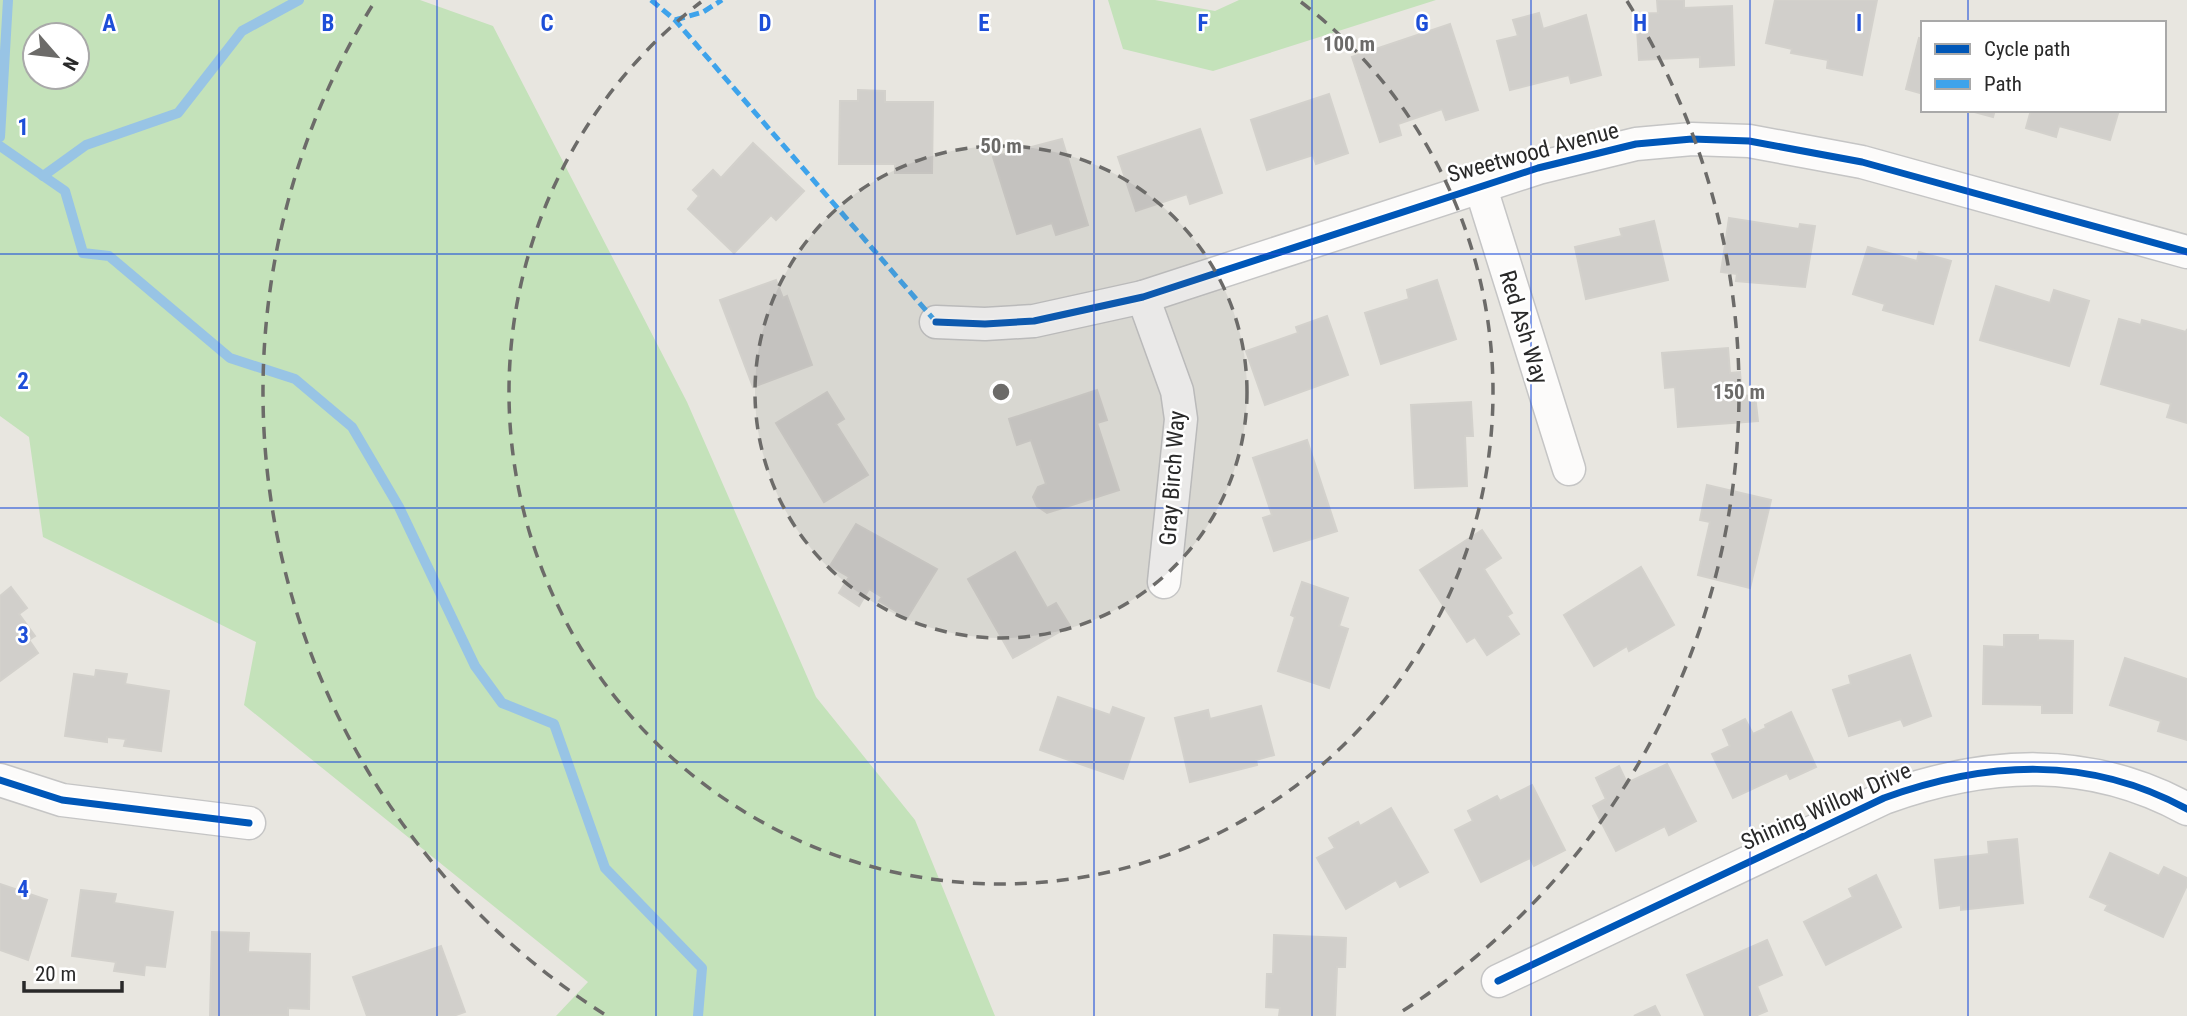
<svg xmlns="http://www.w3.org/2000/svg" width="2187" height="1016" font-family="'Roboto Condensed',sans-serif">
<rect width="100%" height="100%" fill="#e8e6e0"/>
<!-- green -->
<g fill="#c4e2ba" fill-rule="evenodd">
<path d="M 0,0 L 420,0 L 493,26 L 687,402 L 816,697 L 915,820 L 995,1016 L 556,1016 L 588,982 L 244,705 L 256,642 L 43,537 L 29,437 L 0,416 ZM 35,35 L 77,35 L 77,77 L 35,77 Z"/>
<path d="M 1108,0 L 1155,0 L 1215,11 L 1239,0 L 1436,0 L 1213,71 L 1123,49 Z"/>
</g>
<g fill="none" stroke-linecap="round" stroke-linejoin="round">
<!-- stream -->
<g stroke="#98c4e5" stroke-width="10">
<path d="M 0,137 L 8,0"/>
<path d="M 0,146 L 65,191 L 83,253 L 109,256 L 230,358 L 295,379 L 352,427 L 399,507 L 475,666 L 502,703 L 554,724 L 605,868 L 702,968 L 698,1016"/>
<path d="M 43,176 L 86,145 L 178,113 L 242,31 L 299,0"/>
</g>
</g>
<!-- building -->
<g fill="#d1cfcb" stroke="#d3d1cc" stroke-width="2">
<path d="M 1657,0 L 1684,0 L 1684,8 L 1732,6 L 1734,65 L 1700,67 L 1700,57 L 1639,60 L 1636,14 L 1658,13 Z"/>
<path d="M 1775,0 L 1877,0 L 1862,75 L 1827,68 L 1828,60 L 1791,53 L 1792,49 L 1766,43 Z"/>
<path d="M 1539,13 L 1543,29 L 1586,15 L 1601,75 L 1571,83 L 1569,75 L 1510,90 L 1497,41 L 1518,36 L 1513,20 Z"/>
<path d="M 1450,24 L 1478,110 L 1446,120 L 1442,109 L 1398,124 L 1401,135 L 1380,142 L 1352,57 Z"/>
<path d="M 1919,38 L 1923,39 L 1923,94 L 1906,89 Z"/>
<path d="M 858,90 L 885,91 L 885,102 L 933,102 L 932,173 L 895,173 L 895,164 L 839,164 L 840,101 L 858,101 Z"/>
<path d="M 1329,94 L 1348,153 L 1316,164 L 1313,155 L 1267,170 L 1251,120 Z"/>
<path d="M 1967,110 L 1995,110 L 1993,117 Z"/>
<path d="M 2031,110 L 2119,110 L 2110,140 L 2059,126 L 2056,137 L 2026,128 Z"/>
<path d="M 1200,129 L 1222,193 L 1190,204 L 1187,194 L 1136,211 L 1118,157 Z"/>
<path d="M 1062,139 L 1088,225 L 1056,235 L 1052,223 L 1017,234 L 993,157 Z"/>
<path d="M 753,143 L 804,191 L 776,220 L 771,215 L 734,253 L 688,209 L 699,196 L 693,190 L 713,170 L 721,178 Z"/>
<path d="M 1729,218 L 1799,229 L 1800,224 L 1815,226 L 1805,287 L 1736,281 L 1737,274 L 1721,272 Z"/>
<path d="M 1654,221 L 1668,280 L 1586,299 L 1575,247 L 1622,236 L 1620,229 Z"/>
<path d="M 1868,247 L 1917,261 L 1919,252 L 1951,261 L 1933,324 L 1883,310 L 1885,304 L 1853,294 Z"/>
<path d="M 776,280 L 783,298 L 787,296 L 812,365 L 753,387 L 720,300 Z"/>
<path d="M 1437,280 L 1456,339 L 1381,364 L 1365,313 L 1409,299 L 1407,290 Z"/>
<path d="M 1996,286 L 2050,303 L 2054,290 L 2089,301 L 2069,366 L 1980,340 Z"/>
<path d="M 1327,316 L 1348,375 L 1265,405 L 1246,351 L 1298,333 L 1296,327 Z"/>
<path d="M 2119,319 L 2141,325 L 2142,320 L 2186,332 L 2187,329 L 2187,423 L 2167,417 L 2171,404 L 2101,384 Z"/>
<path d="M 1728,348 L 1730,373 L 1740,372 L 1742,396 L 1755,395 L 1758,421 L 1678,427 L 1675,387 L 1665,388 L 1662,353 Z"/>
<path d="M 1097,390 L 1107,420 L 1097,423 L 1119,490 L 1047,513 L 1037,506 L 1033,497 L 1038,487 L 1046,484 L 1031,440 L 1017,445 L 1009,419 Z"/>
<path d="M 827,392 L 844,419 L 836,424 L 868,475 L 824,502 L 776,423 Z"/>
<path d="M 1471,402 L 1473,436 L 1465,436 L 1467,486 L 1415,488 L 1411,405 Z"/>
<path d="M 1307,440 L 1337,531 L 1274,551 L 1263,518 L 1272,515 L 1253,458 Z"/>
<path d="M 1707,485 L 1771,500 L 1750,588 L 1698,575 L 1710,522 L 1700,520 Z"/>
<path d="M 856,524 L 937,569 L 907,618 L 879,601 L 882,597 L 869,589 L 859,606 L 839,593 L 849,577 L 830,566 Z"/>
<path d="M 1482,530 L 1501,558 L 1484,569 L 1512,613 L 1507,616 L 1519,634 L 1487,655 L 1475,637 L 1467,642 L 1420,570 Z"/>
<path d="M 1015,552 L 1047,608 L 1056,603 L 1070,626 L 1013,658 L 968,579 Z"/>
<path d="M 1641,567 L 1674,625 L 1629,651 L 1627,646 L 1594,666 L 1564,615 Z"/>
<path d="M 1302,582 L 1348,598 L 1339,626 L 1348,629 L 1329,688 L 1278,671 L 1295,617 L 1291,615 Z"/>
<path d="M 11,587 L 27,608 L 19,614 L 35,636 L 29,640 L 38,653 L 0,681 L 0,596 Z"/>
<path d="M 2004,635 L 2038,635 L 2038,640 L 2073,641 L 2072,713 L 2042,713 L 2042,705 L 1983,704 L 1984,646 L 2004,647 Z"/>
<path d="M 1910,655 L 1931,716 L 1904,726 L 1901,719 L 1849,736 L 1833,690 L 1851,684 L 1849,676 Z"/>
<path d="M 2125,658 L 2187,679 L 2187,740 L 2158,731 L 2161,721 L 2110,705 Z"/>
<path d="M 96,670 L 127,674 L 125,684 L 169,691 L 161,751 L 124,746 L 126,739 L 107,737 L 107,742 L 65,736 L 74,674 L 95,677 Z"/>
<path d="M 1058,697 L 1110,715 L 1113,707 L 1144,718 L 1123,779 L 1040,750 Z"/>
<path d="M 1261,706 L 1274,755 L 1256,760 L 1257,765 L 1190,782 L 1175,718 L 1208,710 L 1210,719 Z"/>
<path d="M 1791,712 L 1816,767 L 1790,779 L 1787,773 L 1733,798 L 1712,754 L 1730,746 L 1723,730 L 1745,719 L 1753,734 L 1766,728 L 1765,725 Z"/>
<path d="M 1667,764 L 1696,821 L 1669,835 L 1665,826 L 1616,851 L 1593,806 L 1606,799 L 1596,778 L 1619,766 L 1627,783 Z"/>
<path d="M 1532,785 L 1565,850 L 1534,866 L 1530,858 L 1481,882 L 1455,830 L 1473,821 L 1468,811 L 1497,796 L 1500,801 Z"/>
<path d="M 1391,808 L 1428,872 L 1400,887 L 1396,880 L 1346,909 L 1317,858 L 1335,848 L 1329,838 L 1358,822 L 1360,826 Z"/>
<path d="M 2017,839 L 2023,903 L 1961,910 L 1961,905 L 1940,908 L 1935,860 L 1989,854 L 1988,842 Z"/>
<path d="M 2110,853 L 2159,876 L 2164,867 L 2187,878 L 2187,885 L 2163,937 L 2105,910 L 2108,905 L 2090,897 Z"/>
<path d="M 1876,875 L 1901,927 L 1826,965 L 1804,922 L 1853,897 L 1849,889 Z"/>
<path d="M 0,884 L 47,900 L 28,960 L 0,950 Z"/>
<path d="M 81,890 L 116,894 L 114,903 L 173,912 L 165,967 L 145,965 L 144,975 L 114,971 L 116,962 L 72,956 Z"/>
<path d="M 212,932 L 249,933 L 248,952 L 310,954 L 309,1009 L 288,1008 L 288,1015 L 210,1016 Z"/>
<path d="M 1274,935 L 1346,938 L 1345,967 L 1337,967 L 1335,1016 L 1279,1016 L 1280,1008 L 1266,1007 L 1267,974 L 1273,974 Z"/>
<path d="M 1767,940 L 1782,975 L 1757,986 L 1767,1011 L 1755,1016 L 1705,1016 L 1687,975 Z"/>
<path d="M 441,946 L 465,1012 L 453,1016 L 367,1016 L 353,977 Z"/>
<path d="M 1655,1006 L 1660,1016 L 1634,1016 Z"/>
</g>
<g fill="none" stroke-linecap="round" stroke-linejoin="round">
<defs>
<g id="minor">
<path d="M 1480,185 L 1569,469"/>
<path d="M 1143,297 L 1177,391 L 1181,419 L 1164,582"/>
<path d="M 936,322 L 985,324 L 1034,321 L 1143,297 L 1538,168 L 1636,144 L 1692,139 L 1749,141 L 1862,162 L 2187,252"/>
<path d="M 0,780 L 62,800 L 249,823"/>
<path d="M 1498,981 L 1884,798 C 1987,761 2088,755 2187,809"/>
</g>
</defs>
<!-- minor casing -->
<use href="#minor" stroke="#c5c5c5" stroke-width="35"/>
<!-- minor -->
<use href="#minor" stroke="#fcfbfa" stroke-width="32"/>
<!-- quiet -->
<g stroke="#3ea3eb" stroke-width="5" stroke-dasharray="10 5" stroke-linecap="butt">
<path d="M 651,0 L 675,20 L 936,322"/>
<path d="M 675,20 L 703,12 L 722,0"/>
</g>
<defs>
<g id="cycleway">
<path d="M 936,322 L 985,324 L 1034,321 L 1143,297 L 1538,168 L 1636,144 L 1692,139 L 1749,141 L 1862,162 L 2187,252"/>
<path d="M 0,780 L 62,800 L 249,823"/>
<path d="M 1498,981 L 1884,798 C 1987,761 2088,755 2187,809"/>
</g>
</defs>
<!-- cycleway casing -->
<use href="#cycleway" stroke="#fff" stroke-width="11"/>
<!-- cycleway -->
<use href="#cycleway" stroke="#0057b8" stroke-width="7"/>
</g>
<!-- grid -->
<path fill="none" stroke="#1d4ed8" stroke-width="2" stroke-opacity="0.55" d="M 219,0 L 219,1016M 437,0 L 437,1016M 656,0 L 656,1016M 875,0 L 875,1016M 1094,0 L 1094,1016M 1312,0 L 1312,1016M 1531,0 L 1531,1016M 1750,0 L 1750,1016M 1968,0 L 1968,23M 1968,110 L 1968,1016M 0,254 L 2187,254M 0,508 L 2187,508M 0,762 L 2187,762"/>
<!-- distance rings -->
<circle cx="1001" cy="392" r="246" fill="#6c6b69" fill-opacity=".12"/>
<g fill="none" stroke="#6c6b69" stroke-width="3.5" stroke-dasharray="12 9">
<circle cx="1001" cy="392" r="246"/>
<path d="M1301 2A492 492 0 1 1 701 2"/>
<path d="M604 1014A738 738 0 0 1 375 1M1627 1A738 738 0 0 1 1398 1014"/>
</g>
<g text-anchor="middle" stroke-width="5" stroke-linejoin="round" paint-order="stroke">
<!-- street labels -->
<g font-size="23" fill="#292929" stroke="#fff">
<text transform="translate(1533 152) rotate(-15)" y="8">Sweetwood Avenue</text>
<text transform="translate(1524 327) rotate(73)" y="8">Red Ash Way</text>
<text transform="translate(1172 478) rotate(-86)" y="8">Gray Birch Way</text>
<text transform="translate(1826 806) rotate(-24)" y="8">Shining Willow Drive</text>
</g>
</g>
<g font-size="23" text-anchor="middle" font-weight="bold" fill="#1d4ed8" stroke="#fff" stroke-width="5" stroke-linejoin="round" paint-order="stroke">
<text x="109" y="31">A</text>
<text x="328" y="31">B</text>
<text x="547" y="31">C</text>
<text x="765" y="31">D</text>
<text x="984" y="31">E</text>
<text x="1203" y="31">F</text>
<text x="1422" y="31">G</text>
<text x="1640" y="31">H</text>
<text x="1859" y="31">I</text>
<text x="23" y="135">1</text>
<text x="23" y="389">2</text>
<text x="23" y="643">3</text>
<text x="23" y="897">4</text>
</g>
<circle cx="1001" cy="392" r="10" fill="#6c6b69" stroke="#fff" stroke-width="3.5"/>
<g font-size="21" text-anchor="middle" font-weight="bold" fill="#6c6b69" stroke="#fff" stroke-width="5" stroke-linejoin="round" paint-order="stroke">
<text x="1349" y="51">100 m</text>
<text x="1001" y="153">50 m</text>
<text x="1739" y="399">150 m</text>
</g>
<!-- legend -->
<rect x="1921" y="21" width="245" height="91" fill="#ffffff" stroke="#a9a9a9" stroke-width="2"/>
<rect x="1935" y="44" width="35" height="10" fill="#0057b8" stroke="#a9a9a9" stroke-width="2"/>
<text x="1984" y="56" font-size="21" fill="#292929">Cycle path</text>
<rect x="1935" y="79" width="35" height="10" fill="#3ea3eb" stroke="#a9a9a9" stroke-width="2"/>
<text x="1984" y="91" font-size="21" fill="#292929">Path</text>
<!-- north arrow -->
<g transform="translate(56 56) rotate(118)"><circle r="33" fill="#ffffff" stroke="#a9a9a9" stroke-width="2"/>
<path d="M0-5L12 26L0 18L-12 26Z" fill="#6c6b69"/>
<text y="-10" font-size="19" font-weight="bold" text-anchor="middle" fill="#292929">N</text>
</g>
<!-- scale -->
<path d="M24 981v10h98v-10" fill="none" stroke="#292929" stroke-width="3.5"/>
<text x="35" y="981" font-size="21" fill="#292929" stroke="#ffffff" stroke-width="5" paint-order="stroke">20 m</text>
</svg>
